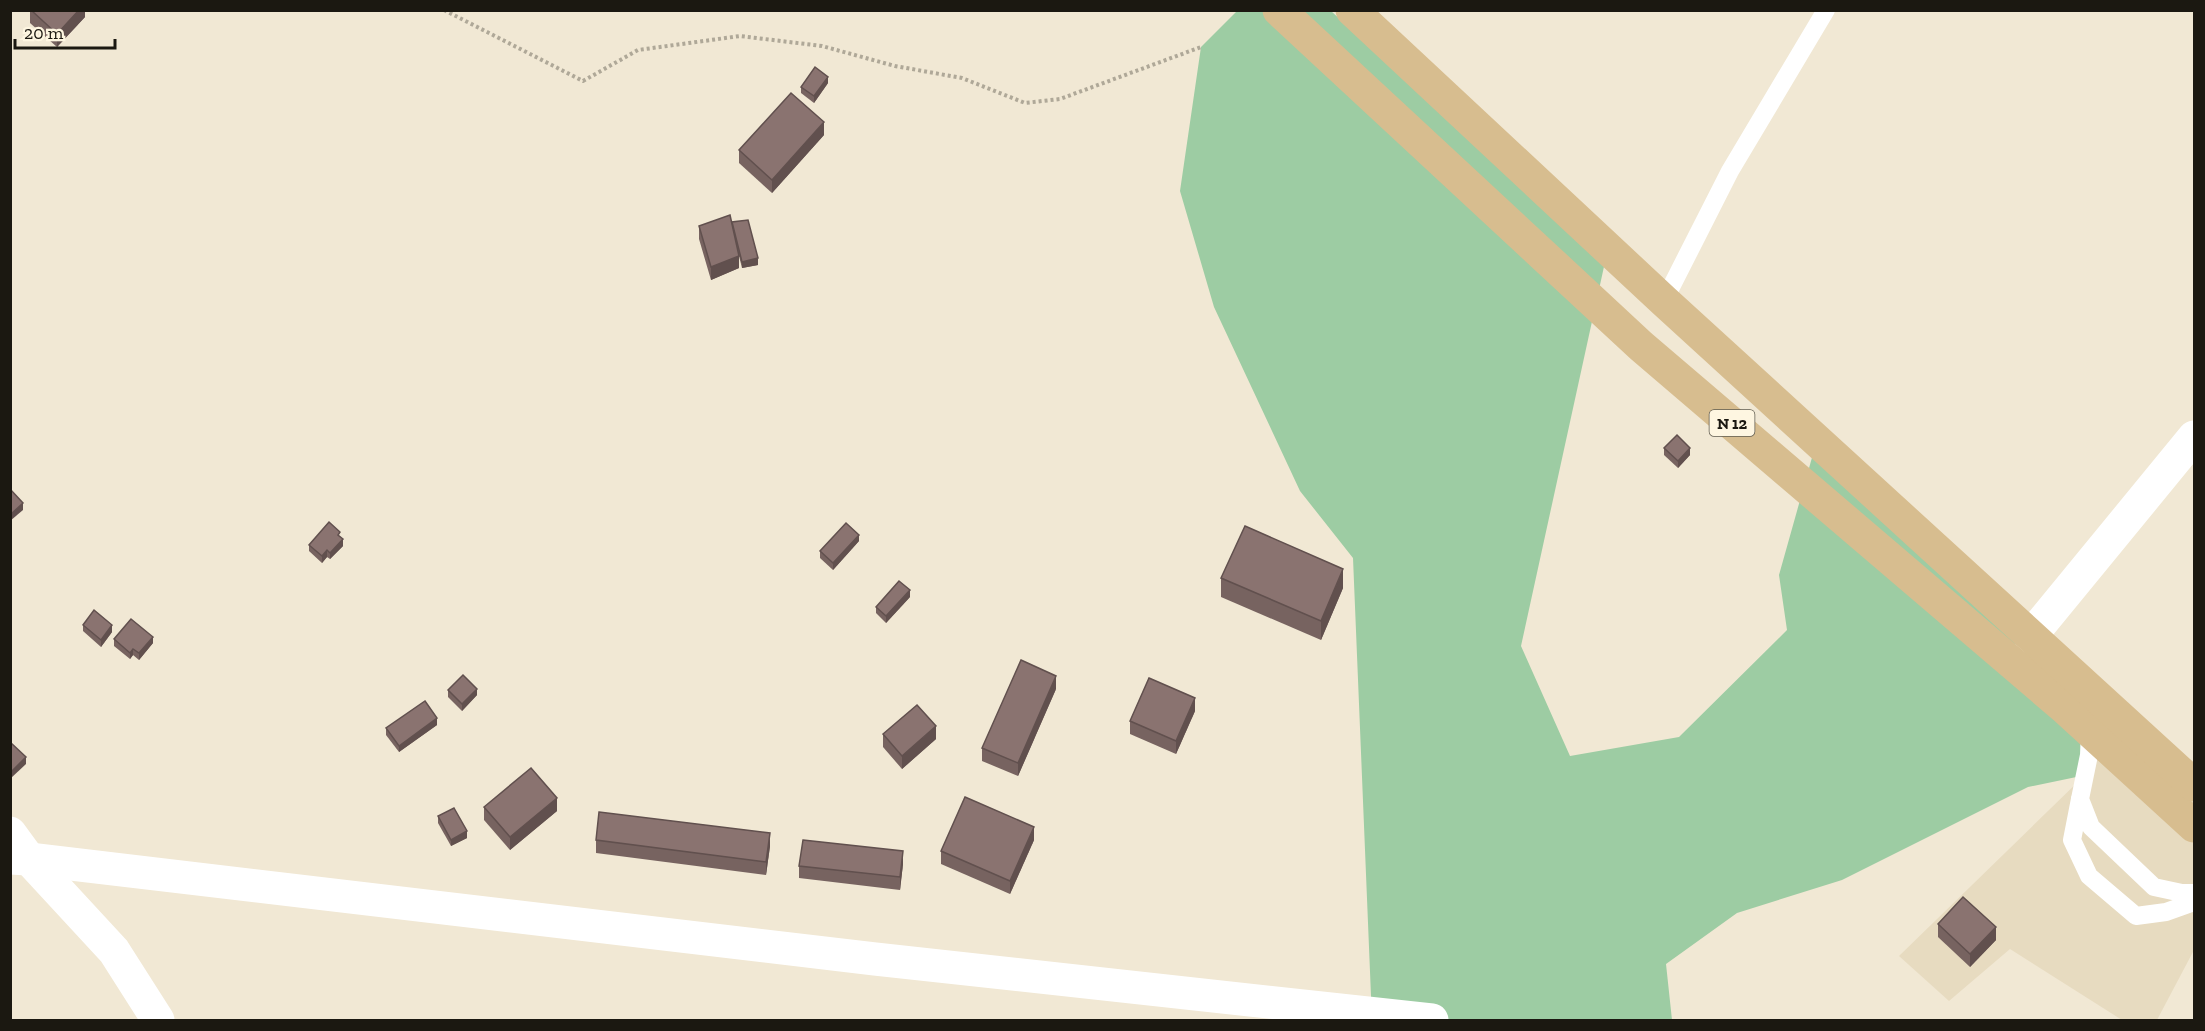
<svg xmlns="http://www.w3.org/2000/svg" width="2205" height="1031" font-family="'Zilla Slab',serif">
<rect width="100%" height="100%" fill="#f1e8d4"/>
<!-- built -->
<path fill="#e7dbc0" d="M 2096,713 L 2194,802 L 2194,950 L 2157,1020 L 2122,1020 L 2010,949 L 1949,1001 L 1899,956 L 2085,775 Z"/>
<!-- green -->
<path fill="#9dcca3" d="M 1237,11 L 1331,11 L 1605,262 L 1521,646 L 1570,756 L 1679,737 L 1787,630 L 1779,575 L 1813,454 L 2096,713 L 2086,775 L 2028,787 L 1842,880 L 1737,913 L 1666,964 L 1672,1020 L 1372,1020 L 1353,558 L 1300,491 L 1214,307 L 1180,191 L 1201,47 Z"/>
<g fill="none" stroke-linecap="round" stroke-linejoin="round">
<!-- path -->
<path stroke="#afa898" stroke-width="4" stroke-dasharray="3 3" stroke-linecap="butt" d="M 444,10 L 583,81 L 638,50 L 740,36 L 822,46 L 895,66 L 962,78 L 1025,103 L 1060,99 L 1201,47"/>
<!-- service -->
<g stroke="#fff" stroke-width="18">
<path d="M 1664,301 L 1730,171 L 1826,10"/>
<path d="M 2090,730 L 2089,755 L 2080,799 L 2091,827 L 2154,887 L 2182,893 L 2194,893"/>
<path d="M 2080,799 L 2072,840 L 2089,876 L 2136,916 L 2166,912 L 2194,902"/>
</g>
<!-- minor -->
<g stroke="#fff" stroke-width="33">
<path d="M 2030,637 L 2194,437"/>
<path d="M 10,833 L 29,859 L 114,951 L 158,1020"/>
<path d="M 10,858 L 29,859 L 875,959 L 1432,1020"/>
</g>
<!-- primary -->
<g stroke="#d7bd8f" stroke-width="33">
<path d="M 1279,10 L 1641,346 L 2066,709 L 2194,826"/>
<path d="M 1352,10 L 1664,301 L 2194,785"/>
</g>
</g>
<!-- wall -->
<g fill="#776360">
<path d="M 30,10 L 85,10 L 85,17 L 57,47 L 30,23 Z"/>
<path d="M 828,83 L 814,103 L 801,93 L 801,87 Z"/>
<path d="M 824,135 L 772,193 L 739,163 L 739,150 Z"/>
<path d="M 699,226 L 732,226 L 758,265 L 742,268 L 739,256 L 739,268 L 711,280 L 699,239 Z"/>
<path d="M 1664,448 L 1690,455 L 1678,468 L 1664,455 Z"/>
<path d="M 340,536 L 343,546 L 330,559 L 327,557 L 322,563 L 309,551 L 309,545 Z"/>
<path d="M 859,541 L 833,570 L 820,558 L 820,551 Z"/>
<path d="M 1221,578 L 1343,588 L 1321,640 L 1221,597 Z"/>
<path d="M 910,597 L 886,623 L 876,613 L 876,607 Z"/>
<path d="M 83,625 L 112,632 L 101,647 L 83,631 Z"/>
<path d="M 114,639 L 153,643 L 139,660 L 133,655 L 130,659 L 114,646 Z"/>
<path d="M 1056,689 L 1018,776 L 982,761 L 982,748 Z"/>
<path d="M 448,690 L 477,695 L 462,711 L 448,697 Z"/>
<path d="M 1195,711 L 1176,754 L 1130,734 L 1130,721 Z"/>
<path d="M 437,725 L 399,752 L 386,735 L 386,728 Z"/>
<path d="M 883,734 L 936,739 L 902,769 L 883,747 Z"/>
<path d="M 484,807 L 557,811 L 510,850 L 484,820 Z"/>
<path d="M 438,816 L 467,838 L 451,846 L 438,823 Z"/>
<path d="M 596,840 L 770,846 L 766,875 L 596,853 Z"/>
<path d="M 1034,840 L 1010,894 L 941,864 L 941,851 Z"/>
<path d="M 903,864 L 900,890 L 799,878 L 799,866 Z"/>
<path d="M 1938,924 L 1996,940 L 1970,967 L 1938,937 Z"/>
</g>
<!-- shaded-wall -->
<g fill="#61504e">
<path d="M 79,10 L 85,10 L 85,17 L 57,47 L 57,34 Z"/>
<path d="M 828,77 L 828,83 L 814,103 L 814,96 Z"/>
<path d="M 824,122 L 824,135 L 772,193 L 772,180 Z"/>
<path d="M 739,256 L 739,268 L 711,280 L 711,267 Z"/>
<path d="M 758,258 L 758,265 L 742,268 L 742,262 Z"/>
<path d="M 1690,448 L 1690,455 L 1678,468 L 1678,461 Z"/>
<path d="M 23,503 L 23,510 L 10,521 L 10,515 Z"/>
<path d="M 859,535 L 859,541 L 833,570 L 833,563 Z"/>
<path d="M 343,539 L 343,546 L 330,559 L 330,553 Z"/>
<path d="M 327,550 L 327,557 L 322,563 L 322,556 Z"/>
<path d="M 1343,569 L 1343,588 L 1321,640 L 1321,621 Z"/>
<path d="M 910,590 L 910,597 L 886,623 L 886,616 Z"/>
<path d="M 112,625 L 112,632 L 101,647 L 101,640 Z"/>
<path d="M 153,637 L 153,643 L 139,660 L 139,653 Z"/>
<path d="M 133,649 L 133,655 L 130,659 L 130,653 Z"/>
<path d="M 1056,676 L 1056,689 L 1018,776 L 1018,763 Z"/>
<path d="M 477,689 L 477,695 L 462,711 L 462,704 Z"/>
<path d="M 1195,698 L 1195,711 L 1176,754 L 1176,741 Z"/>
<path d="M 437,718 L 437,725 L 399,752 L 399,746 Z"/>
<path d="M 936,726 L 936,739 L 902,769 L 902,756 Z"/>
<path d="M 26,757 L 26,764 L 10,779 L 10,773 Z"/>
<path d="M 557,798 L 557,811 L 510,850 L 510,837 Z"/>
<path d="M 1034,827 L 1034,840 L 1010,894 L 1010,881 Z"/>
<path d="M 467,831 L 467,838 L 451,846 L 451,840 Z"/>
<path d="M 770,833 L 770,846 L 766,875 L 766,862 Z"/>
<path d="M 903,851 L 903,864 L 900,890 L 900,877 Z"/>
<path d="M 1996,927 L 1996,940 L 1970,967 L 1970,954 Z"/>
</g>
<!-- building -->
<g fill="#8a7370" stroke="#61504e" stroke-width="1.5">
<path d="M 31,10 L 79,10 L 57,34 Z"/>
<path d="M 815,67 L 828,77 L 814,96 L 801,87 Z"/>
<path d="M 791,93 L 824,122 L 772,180 L 739,150 Z"/>
<path d="M 730,215 L 739,256 L 711,267 L 699,226 Z"/>
<path d="M 748,220 L 758,258 L 742,262 L 732,222 Z"/>
<path d="M 1677,435 L 1690,448 L 1678,461 L 1664,448 Z"/>
<path d="M 10,489 L 23,503 L 10,515 Z"/>
<path d="M 329,522 L 340,532 L 338,535 L 343,539 L 330,553 L 327,550 L 322,556 L 309,545 Z"/>
<path d="M 846,523 L 859,535 L 833,563 L 820,551 Z"/>
<path d="M 1245,526 L 1343,569 L 1321,621 L 1221,578 Z"/>
<path d="M 899,581 L 910,590 L 886,616 L 876,607 Z"/>
<path d="M 94,610 L 112,625 L 101,640 L 83,625 Z"/>
<path d="M 131,619 L 153,637 L 139,653 L 133,649 L 130,653 L 114,639 Z"/>
<path d="M 1021,660 L 1056,676 L 1018,763 L 982,748 Z"/>
<path d="M 463,675 L 477,689 L 462,704 L 448,690 Z"/>
<path d="M 1149,678 L 1195,698 L 1176,741 L 1130,721 Z"/>
<path d="M 425,701 L 437,718 L 399,746 L 386,728 Z"/>
<path d="M 917,705 L 936,726 L 902,756 L 883,734 Z"/>
<path d="M 10,742 L 26,757 L 10,773 Z"/>
<path d="M 531,768 L 557,798 L 510,837 L 484,807 Z"/>
<path d="M 965,797 L 1034,827 L 1010,881 L 941,851 Z"/>
<path d="M 454,808 L 467,831 L 451,840 L 438,816 Z"/>
<path d="M 599,812 L 770,833 L 766,862 L 596,840 Z"/>
<path d="M 803,840 L 903,851 L 900,877 L 799,866 Z"/>
<path d="M 1963,897 L 1996,927 L 1970,954 L 1938,924 Z"/>
</g>
<g text-anchor="middle" stroke-width="5" stroke-linejoin="round" paint-order="stroke">
<!-- shield labels -->
<rect fill="#fef6e1" stroke="#5f5b4f" stroke-width="1.5" x="1709.5" y="410" width="45" height="26" rx="4.5"/>
<g font-size="16" font-weight="bold" fill="#1b1811">
<text x="1732" y="429">N 12</text>
</g>
</g>
<!-- border -->
<rect width="2205" height="1031" fill="none" stroke="#1b1811" stroke-width="24"/>
<!-- scale -->
<path d="M15 39v9h100v-9" fill="none" stroke="#1b1811" stroke-width="3"/>
<text x="24" y="39" font-size="18" fill="#1b1811" stroke="#fef6e1" stroke-width="4.5" paint-order="stroke">20 m</text>
</svg>
